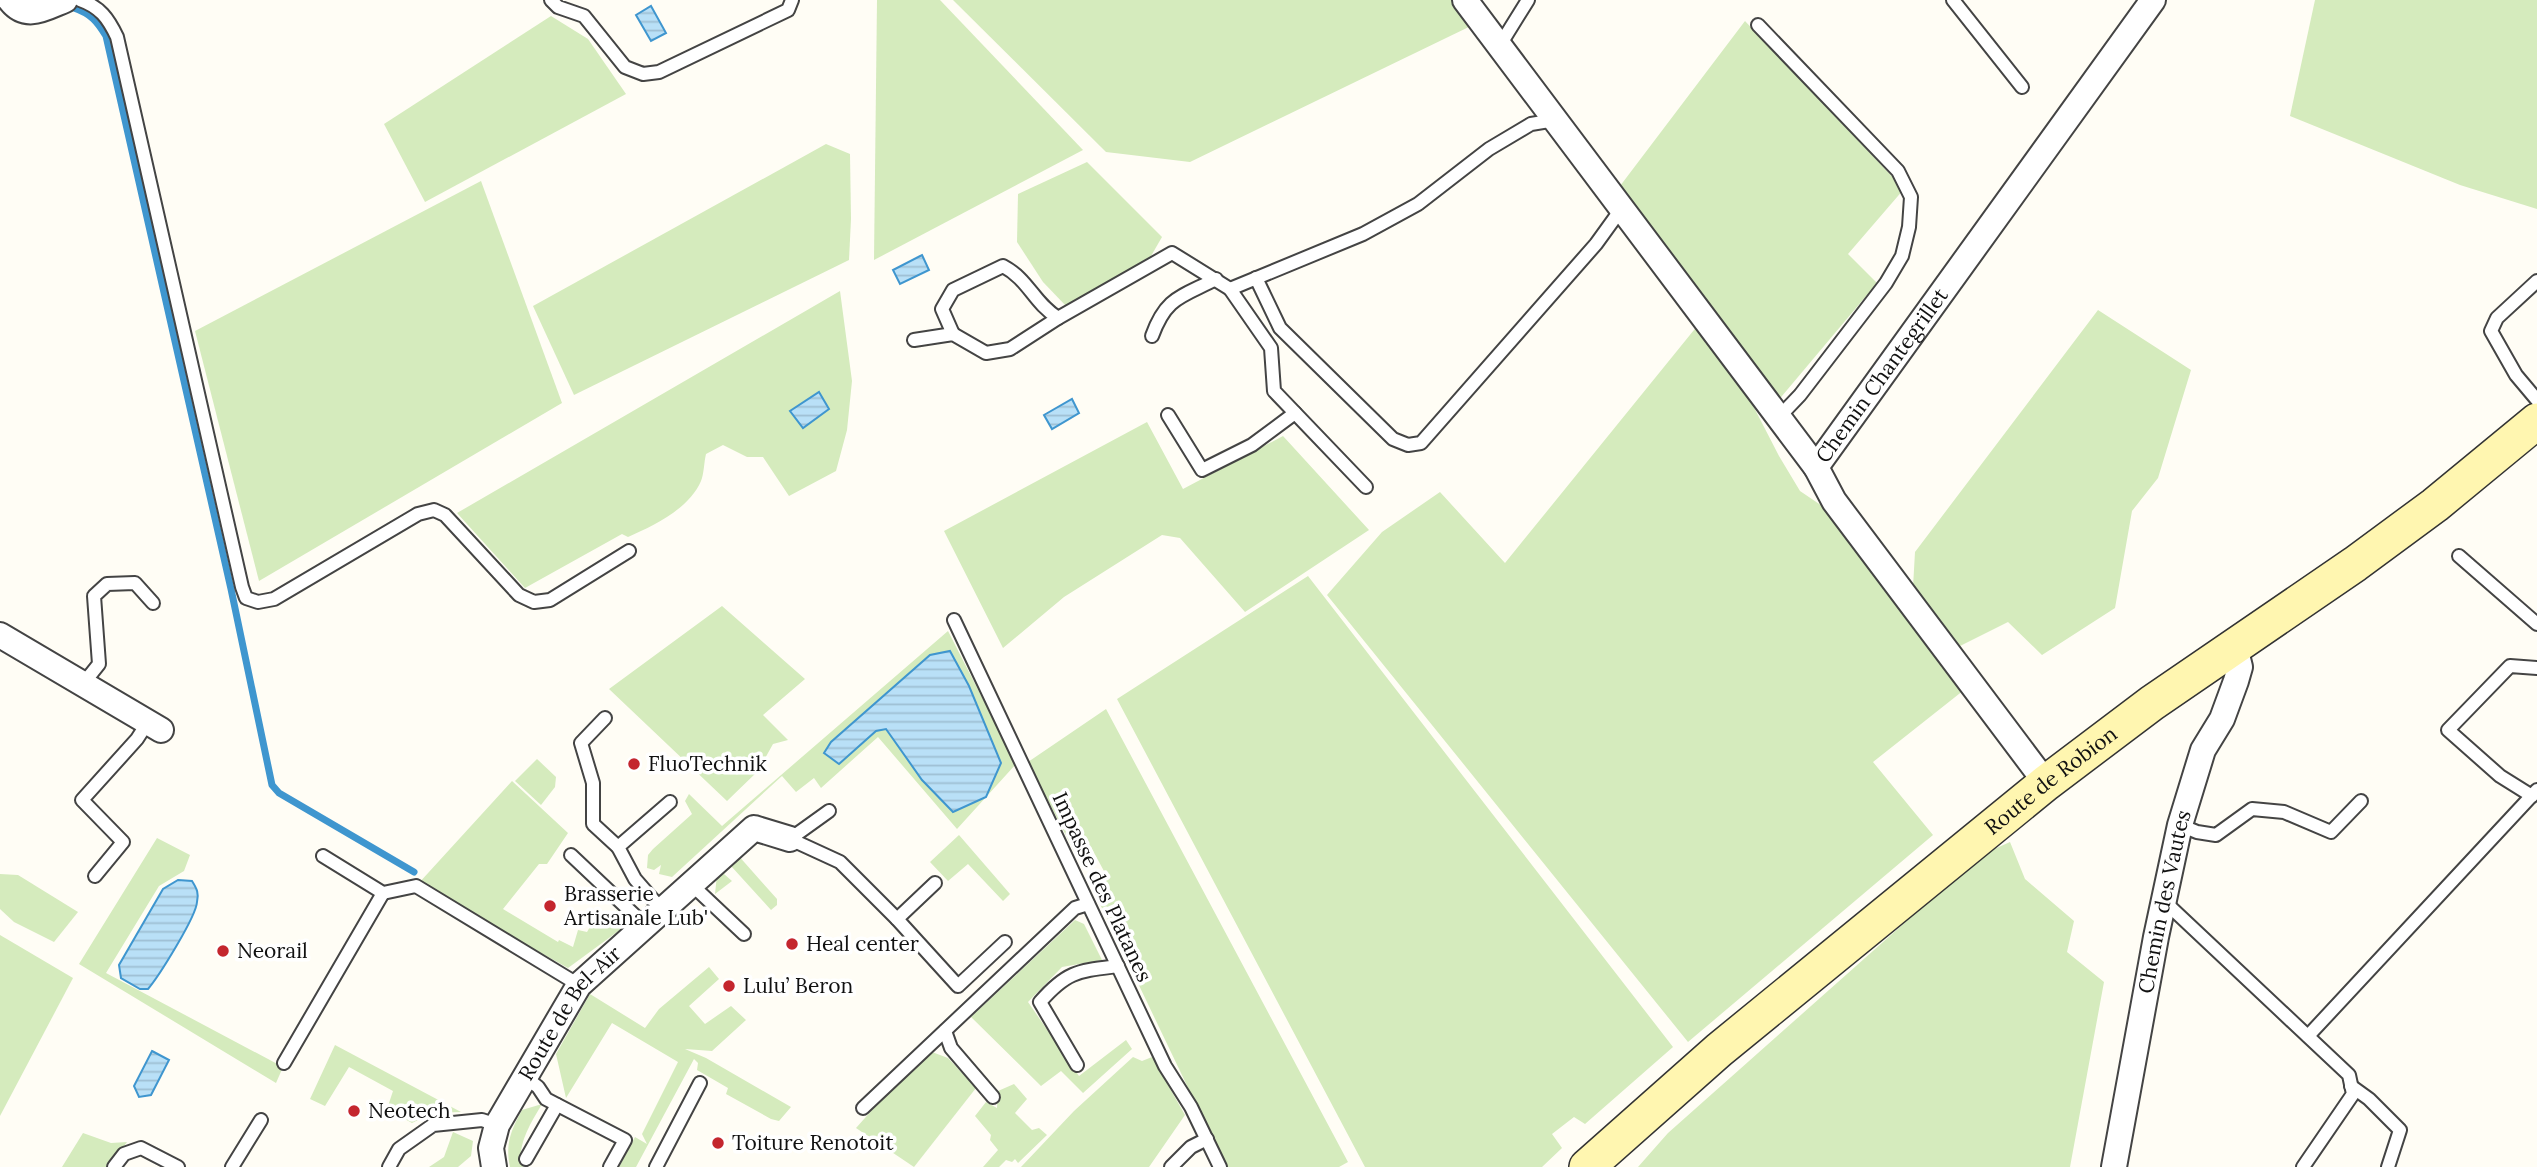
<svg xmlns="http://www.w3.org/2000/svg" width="2537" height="1167" font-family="Lora,serif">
<defs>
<pattern id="water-rules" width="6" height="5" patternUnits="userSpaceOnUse" patternTransform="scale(1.75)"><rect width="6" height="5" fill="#b9e0f7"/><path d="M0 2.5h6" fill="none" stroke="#9ebfd3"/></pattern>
</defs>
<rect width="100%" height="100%" fill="#fffdf5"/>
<!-- grass -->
<g fill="#d5ebbd">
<path d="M 877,0 L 940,0 L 1083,150 L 874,260 Z"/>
<path d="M 953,0 L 1455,0 L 1475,24 L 1190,162 L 1106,152 Z"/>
<path d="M 2315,0 L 2537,0 L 2537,209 L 2460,185 L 2290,116 Z"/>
<path d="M 551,16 L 588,39 L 626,94 L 425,202 L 384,124 Z"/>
<path d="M 1745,21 L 1904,189 L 1848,254 L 1877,283 L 1777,402 L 1617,190 Z"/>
<path d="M 826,144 L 850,154 L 851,219 L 849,260 L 574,395 L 533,306 Z"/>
<path d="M 1087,162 L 1162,237 L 1151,256 L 1067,307 L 1043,282 L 1017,242 L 1018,194 Z"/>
<path d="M 481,181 L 562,403 L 259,581 L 195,331 Z"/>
<path d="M 840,291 L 852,381 L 847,430 L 836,471 L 789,496 L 763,457 L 747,457 L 723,445 L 706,454 C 704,462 704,474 701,481 C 689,509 653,526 628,537 L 622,534 L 525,588 L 457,513 Z"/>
<path d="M 2098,310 L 2191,370 L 2158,478 L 2132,511 L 2115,608 L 2042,655 L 2008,622 L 1958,647 L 1913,587 L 1915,552 Z"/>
<path d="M 1698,325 L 1746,392 L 1779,456 L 1800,491 L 1834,514 L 1964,690 L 1873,762 L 1933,835 L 1688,1042 L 1327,595 L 1382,532 L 1440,492 L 1505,563 Z"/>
<path d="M 1147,422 L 1183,489 L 1283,436 L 1369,530 L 1245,612 L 1180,538 L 1162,535 L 1064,597 L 1003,648 L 944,531 Z"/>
<path d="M 1308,576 L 1673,1047 L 1585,1124 L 1574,1117 L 1552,1134 L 1562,1148 L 1542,1167 L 1365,1167 L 1117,699 Z"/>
<path d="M 722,606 L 805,679 L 763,715 L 788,740 L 773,744 L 758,771 L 727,801 L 609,689 Z"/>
<path d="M 948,631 L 1016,764 L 957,829 L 878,737 L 821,788 L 814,778 L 796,792 L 782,776 L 672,877 L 659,874 L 661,865 L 654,870 L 647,868 L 648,855 L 653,849 L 692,814 L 685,801 L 689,794 L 722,826 Z"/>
<path d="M 1106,709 L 1348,1162 L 1339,1167 L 1226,1167 L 1089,881 L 1105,873 L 1091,847 L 1076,855 L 1028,762 Z"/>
<path d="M 537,759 L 556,777 L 555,787 L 541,805 L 515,781 Z"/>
<path d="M 512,781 L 568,833 L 547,864 L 539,864 L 503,909 L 558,942 L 559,940 L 573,947 L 578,930 L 587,932 L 600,910 L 609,916 L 617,910 L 628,924 L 568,968 L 418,884 Z"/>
<path d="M 959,835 L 1010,894 L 1003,901 L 968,864 L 948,881 L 930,862 Z"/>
<path d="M 157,838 L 190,855 L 184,871 L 159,886 L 106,973 L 283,1067 L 276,1083 L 79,964 Z"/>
<path d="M 2010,842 L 2025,879 L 2074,921 L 2067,952 L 2104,982 L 2070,1167 L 1638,1167 L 1668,1133 L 1981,855 Z"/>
<path d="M 737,854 L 777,899 L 777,905 L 771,910 L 731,866 L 724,874 L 732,881 L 715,894 L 717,875 Z"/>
<path d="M 0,874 L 18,875 L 78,912 L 54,942 L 14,922 L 0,909 Z"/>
<path d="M 1075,920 L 1084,924 L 1102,960 L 1062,967 L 1028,1002 L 1079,1076 L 1126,1040 L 1132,1049 L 1083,1093 L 1061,1071 L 1041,1086 L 971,1017 Z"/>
<path d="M 0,935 L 73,978 L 0,1116 Z"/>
<path d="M 709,967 L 719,979 L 689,1006 L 705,1024 L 731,1006 L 746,1020 L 712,1051 L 685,1049 L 706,1058 L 791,1107 L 779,1121 L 771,1119 L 726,1094 L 728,1088 L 697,1070 L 698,1063 L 694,1059 L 636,1167 L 619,1167 L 635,1137 L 647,1144 L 642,1134 L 678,1062 L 612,1023 L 566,1098 L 556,1054 L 590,994 L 645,1028 L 659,1009 Z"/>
<path d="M 335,1045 L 461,1112 L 432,1113 L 412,1123 L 387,1109 L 393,1091 L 349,1067 L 325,1106 L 310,1099 Z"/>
<path d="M 932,1052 L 948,1058 L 976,1088 L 914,1167 L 856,1128 L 908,1070 Z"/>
<path d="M 1133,1057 L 1142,1061 L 1152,1057 L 1185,1115 L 1149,1167 L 1021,1167 L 1074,1111 Z"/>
<path d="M 1014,1084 L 1027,1099 L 1015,1113 L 1032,1130 L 1039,1128 L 1047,1135 L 1018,1163 L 1015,1159 L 1012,1162 L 1006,1160 L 999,1167 L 983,1167 L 998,1150 L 990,1140 L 991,1135 L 975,1116 L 986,1102 L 997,1108 L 998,1091 Z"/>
<path d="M 542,1104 C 532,1121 515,1147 523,1167 L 510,1167 C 505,1144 511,1130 522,1110 Z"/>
<path d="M 453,1132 L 473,1141 L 471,1156 L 458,1167 L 429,1167 L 444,1157 Z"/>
<path d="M 83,1133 L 111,1143 L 127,1142 L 109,1167 L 62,1167 Z"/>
</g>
<!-- water -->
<g fill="url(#water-rules)" stroke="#3f96cf" stroke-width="2">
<path d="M 651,6 L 666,33 L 651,41 L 636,15 Z"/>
<path d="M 922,255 L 929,270 L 900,284 L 893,270 Z"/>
<path d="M 819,392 L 829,409 L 803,428 L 790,411 Z"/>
<path d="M 1072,399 L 1079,413 L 1052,429 L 1044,415 Z"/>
<path d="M 950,651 L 969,686 L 1001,763 L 986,797 L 953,812 L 922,780 L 886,729 L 876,731 L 839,764 L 824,753 L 831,742 L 930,655 Z"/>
<path d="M 178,880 L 192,881 C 197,889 199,893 197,902 C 196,917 159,976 148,989 L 140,989 L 121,978 L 119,965 L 163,889 Z"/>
<path d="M 152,1051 L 169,1060 L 151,1095 L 139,1097 L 134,1086 Z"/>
</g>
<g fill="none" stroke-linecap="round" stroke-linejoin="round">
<!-- stream -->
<path stroke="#3f96cf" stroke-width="7" d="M 74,8 C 91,14 97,21 106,36 L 231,589 L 272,785 L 279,793 L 414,872"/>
<defs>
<g id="lane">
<path d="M 80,0 C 100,7 108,18 117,37 L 242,587 L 246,598 L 258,602 L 274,599 L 418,514 L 434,510 L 445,515 L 519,595 L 534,602 L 550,600 L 629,551"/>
<path d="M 551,0 L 558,7 L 584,16 L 625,67 L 643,74 L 659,72 L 788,10 L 792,0"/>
<path d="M 1953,0 L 2022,87"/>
<path d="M 1758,25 L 1898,171 L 1911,197 L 1909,227 L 1902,256 L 1886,283 L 1800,395 L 1779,417"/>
<path d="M 1500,45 L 1528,0"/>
<path d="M 1256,278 L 1280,328 L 1393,439 L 1408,445 L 1421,443 L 1596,244 L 1622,208"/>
<path d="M 2537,281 L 2497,318 L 2491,331 L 2516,375 L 2537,400"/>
<path d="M 953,334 L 942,309 L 953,290 L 1003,266 C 1029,280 1033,302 1058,318"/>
<path d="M 1152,336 C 1166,297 1181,297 1216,279"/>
<path d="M 914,340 L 953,334 L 986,353 L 1010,349 L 1058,318 L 1172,253 L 1230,289"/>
<path d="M 1168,415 L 1202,470 L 1252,445 L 1295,413"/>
<path d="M 1366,487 L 1274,391 L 1271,348 L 1230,289 L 1363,234 L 1418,204 L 1489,149 L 1531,124 L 1555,120"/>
<path d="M 2459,556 L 2537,624"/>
<path d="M 954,620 L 1165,1066 L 1191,1107 L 1220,1167"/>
<path d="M 83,684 L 99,664 L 94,596 L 107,584 L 135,583 L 153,603"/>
<path d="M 605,718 L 581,743 L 593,783 L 593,824 L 618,847"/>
<path d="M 2532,796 L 2500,776 L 2448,730 L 2510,666 L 2537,668"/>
<path d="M 2180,825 L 2197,832 L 2216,835 L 2252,809 L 2284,812 L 2331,832 L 2361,801"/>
<path d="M 790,839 L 840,862 L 897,919 L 935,883"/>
<path d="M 790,839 L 829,811"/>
<path d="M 571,855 L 645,925"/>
<path d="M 323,856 L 383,893 L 416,886 L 579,985"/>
<path d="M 95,876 L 123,842 L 82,800 L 137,739 L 148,722"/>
<path d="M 691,884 L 744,934"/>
<path d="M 2165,902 L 2349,1075 L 2353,1094 L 2303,1167"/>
<path d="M 662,910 L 635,879 L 618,847 L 670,802"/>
<path d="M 897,919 L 958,986 L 1005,942"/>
<path d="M 945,1031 L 951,1048 L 993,1097"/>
<path d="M 2308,1036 L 2537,790"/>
<path d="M 284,1063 L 383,893"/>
<path d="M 1077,1065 L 1040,1002 C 1067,971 1078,971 1118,966"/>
<path d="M 525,1077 L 538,1087 L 546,1099 L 625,1140 L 610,1167"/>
<path d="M 2351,1086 L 2369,1099 L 2400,1130 L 2388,1167"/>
<path d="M 863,1108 L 1075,908 L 1088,904"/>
<path d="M 526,1159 L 557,1105"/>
<path d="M 114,1167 L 124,1154 L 141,1148 L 178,1167"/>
<path d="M 232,1167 L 261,1120"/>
<path d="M 389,1167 L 399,1149 L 433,1125 L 482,1120 L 497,1125"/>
<path d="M 656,1167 L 700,1083"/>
<path d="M 1171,1167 L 1191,1147 L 1207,1139"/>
</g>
<g id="street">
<path d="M 10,0 C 26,21 45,8 65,0"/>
<path d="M 1465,0 L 1816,467"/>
<path d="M 0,635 L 161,730"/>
<path id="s1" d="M 2046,783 L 1834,501 L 1816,467 L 2153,0"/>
<path id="s2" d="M 494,1167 L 491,1148 L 497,1125 L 579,985 L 754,828 L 790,839"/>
<path id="s3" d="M 2114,1167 L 2156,937 L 2180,825 L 2203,750 L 2222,719 L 2236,681 L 2240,667 L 2235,647"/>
</g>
<g id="secondary">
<path id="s4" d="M 1587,1167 L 1719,1050 L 2046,783 L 2152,703 L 2355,564 L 2435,505 L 2537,421"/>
</g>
</defs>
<!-- lane casing -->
<use href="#lane" stroke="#444" stroke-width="16"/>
<!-- street casing -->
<use href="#street" stroke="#444" stroke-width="28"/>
<!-- secondary casing -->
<use href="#secondary" stroke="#333" stroke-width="38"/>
<!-- lane -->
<use href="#lane" stroke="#fff" stroke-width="12"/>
<!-- street -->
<use href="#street" stroke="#fff" stroke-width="24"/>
<!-- secondary -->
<use href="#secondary" stroke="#fff6b0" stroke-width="35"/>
</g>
<!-- markers -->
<g fill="#c4262e" stroke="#fff" stroke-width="2.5">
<circle cx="634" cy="764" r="7"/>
<circle cx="550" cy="906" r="7"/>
<circle cx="792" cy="944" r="7"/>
<circle cx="223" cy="951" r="7"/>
<circle cx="729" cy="986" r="7"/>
<circle cx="354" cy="1111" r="7"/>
<circle cx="718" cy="1143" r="7"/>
</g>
<g text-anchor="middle" stroke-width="7" stroke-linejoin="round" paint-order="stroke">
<!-- street labels -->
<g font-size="21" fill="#111" stroke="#fff">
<text dy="7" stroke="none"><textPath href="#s1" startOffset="504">Chemin Chantegrillet</textPath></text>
<text dy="7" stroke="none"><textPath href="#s4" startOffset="604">Route de Robion</textPath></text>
<text transform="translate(1102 887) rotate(65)" y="7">Impasse des Platanes</text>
<text dy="7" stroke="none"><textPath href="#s3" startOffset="270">Chemin des Vautes</textPath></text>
<text dy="7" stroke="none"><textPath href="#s2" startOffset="177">Route de Bel-Air</textPath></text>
</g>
<!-- poi labels -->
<g font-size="21" fill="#111" stroke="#fff" text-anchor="start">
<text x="648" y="771">FluoTechnik</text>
<text x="564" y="901">Brasserie<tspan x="564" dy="24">Artisanale Lub'</tspan></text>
<text x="806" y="951">Heal center</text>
<text x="237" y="958">Neorail</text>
<text x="743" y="993">Lulu’ Beron</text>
<text x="368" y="1118">Neotech</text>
<text x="732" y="1150">Toiture Renotoit</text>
</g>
</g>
</svg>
